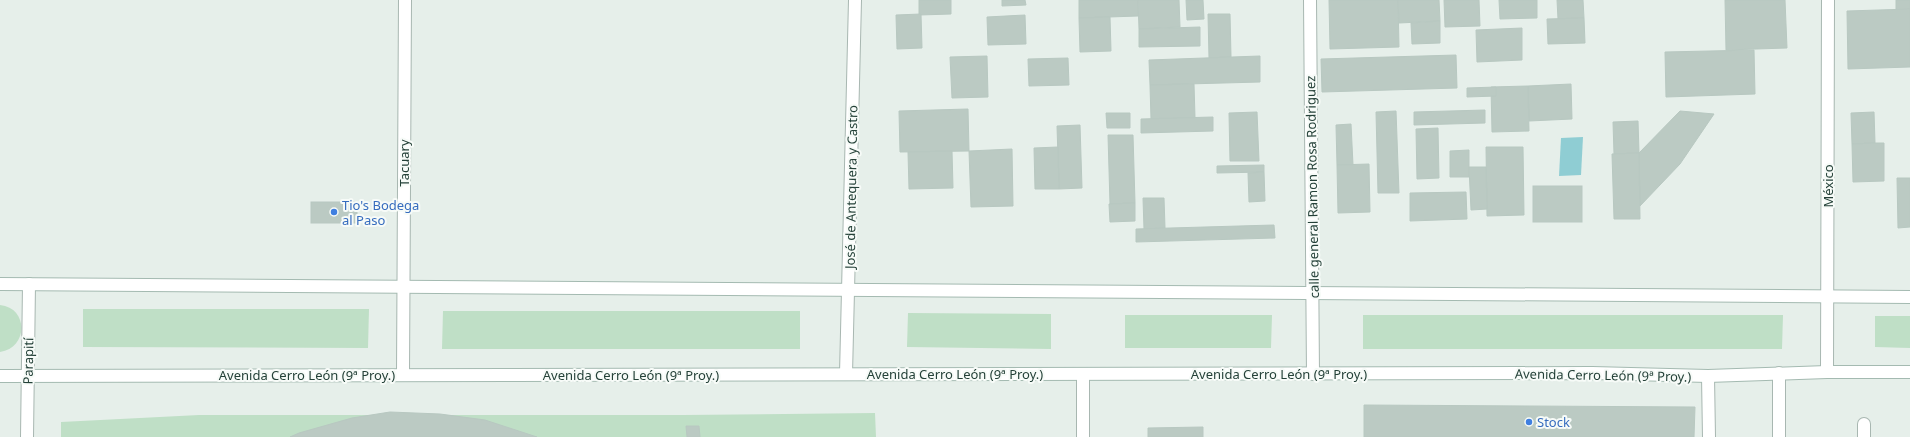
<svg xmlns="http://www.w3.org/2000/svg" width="1910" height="437" font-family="'Noto Sans',sans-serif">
<rect width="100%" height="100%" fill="#e6efea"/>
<!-- green -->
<g fill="#bfdfc6">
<path d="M 0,305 C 29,308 28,348 0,352 Z"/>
<path d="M 83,309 L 369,309 L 368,348 L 83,347 Z"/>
<path d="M 443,311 L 800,311 L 800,349 L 442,349 Z"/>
<path d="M 908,313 L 1051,314 L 1051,349 L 907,347 Z"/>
<path d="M 1125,315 L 1272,315 L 1271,348 L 1125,348 Z"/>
<path d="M 1363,315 L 1783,315 L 1782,349 L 1363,349 Z"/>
<path d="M 1875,316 L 1910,316 L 1910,348 L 1875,347 Z"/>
<path d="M 875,413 L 876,437 L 61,437 L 61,422 L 199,415 L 683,415 Z"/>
</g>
<!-- water -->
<path fill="#8fcdd3" d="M 1583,137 L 1581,175 L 1559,176 L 1561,138 Z"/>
<!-- building -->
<g fill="#bbcac3" stroke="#b8c8c1">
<path d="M 919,0 L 951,0 L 951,14 L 919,15 Z"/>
<path d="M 1002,0 L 1025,0 L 1026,5 L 1002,6 Z"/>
<path d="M 1079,0 L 1138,0 L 1138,16 L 1079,18 Z"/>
<path d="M 1138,0 L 1179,0 L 1180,27 L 1139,29 Z"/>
<path d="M 1186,0 L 1203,0 L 1204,19 L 1187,20 Z"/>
<path d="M 1329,0 L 1398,0 L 1399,47 L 1330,49 Z"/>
<path d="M 1398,0 L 1439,0 L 1440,21 L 1399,23 Z"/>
<path d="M 1444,0 L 1479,0 L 1480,26 L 1445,27 Z"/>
<path d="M 1499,0 L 1537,0 L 1537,18 L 1500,19 Z"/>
<path d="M 1557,0 L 1583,0 L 1584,18 L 1558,19 Z"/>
<path d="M 1725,0 L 1785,0 L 1787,48 L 1726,50 Z"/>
<path d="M 1896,0 L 1910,0 L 1910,9 L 1896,10 Z"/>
<path d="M 1910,9 L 1910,67 L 1848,69 L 1847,11 Z"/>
<path d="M 921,14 L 922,48 L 897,49 L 896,15 Z"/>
<path d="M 1208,14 L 1230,14 L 1231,57 L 1209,58 Z"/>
<path d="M 1025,15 L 1026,44 L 988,45 L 987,17 Z"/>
<path d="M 1110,17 L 1111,51 L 1080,52 L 1079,18 Z"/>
<path d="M 1584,18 L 1585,43 L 1548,44 L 1547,19 Z"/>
<path d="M 1440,21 L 1440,43 L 1412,44 L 1411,23 Z"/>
<path d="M 1200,27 L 1200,46 L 1139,47 L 1139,29 Z"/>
<path d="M 1522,28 L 1522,60 L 1477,62 L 1476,30 Z"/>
<path d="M 1754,50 L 1755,94 L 1666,97 L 1665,52 Z"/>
<path d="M 1456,55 L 1457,88 L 1322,92 L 1321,59 Z"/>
<path d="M 987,56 L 988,97 L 952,98 L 950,57 Z"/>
<path d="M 1260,56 L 1260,82 L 1150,85 L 1149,60 Z"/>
<path d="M 1068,58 L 1069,85 L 1029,86 L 1028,59 Z"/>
<path d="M 1194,84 L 1195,118 L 1151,119 L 1150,85 Z"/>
<path d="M 1571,84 L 1572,119 L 1529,121 L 1528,86 Z"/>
<path d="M 1528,86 L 1529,131 L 1492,132 L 1491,87 Z"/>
<path d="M 1496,87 L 1496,96 L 1467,97 L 1467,88 Z"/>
<path d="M 968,109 L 969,151 L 900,152 L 899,111 Z"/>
<path d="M 1485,110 L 1485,123 L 1414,125 L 1414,112 Z"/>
<path d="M 1396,111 L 1399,193 L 1378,193 L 1376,112 Z"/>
<path d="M 1680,111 L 1714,114 L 1680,164 L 1640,206 L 1639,153 Z"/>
<path d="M 1257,112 L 1259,161 L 1230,161 L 1229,113 Z"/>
<path d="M 1874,112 L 1875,143 L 1852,144 L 1851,113 Z"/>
<path d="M 1106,113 L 1130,113 L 1130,128 L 1107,128 Z"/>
<path d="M 1213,117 L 1213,131 L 1141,133 L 1141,119 Z"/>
<path d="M 1638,121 L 1639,153 L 1614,154 L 1613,122 Z"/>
<path d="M 1351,124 L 1353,165 L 1337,165 L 1336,125 Z"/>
<path d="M 1080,125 L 1082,188 L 1059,189 L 1057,126 Z"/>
<path d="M 1438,128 L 1439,178 L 1417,179 L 1416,129 Z"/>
<path d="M 1108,135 L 1133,135 L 1135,203 L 1110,204 Z"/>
<path d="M 1875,143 L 1884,143 L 1884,181 L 1853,182 L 1852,144 Z"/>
<path d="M 1058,147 L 1059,189 L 1035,189 L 1034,148 Z"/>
<path d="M 1486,147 L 1523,147 L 1524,215 L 1487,216 Z"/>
<path d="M 1012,149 L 1013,206 L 971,207 L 969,151 Z"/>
<path d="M 1469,150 L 1469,177 L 1450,177 L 1450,151 Z"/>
<path d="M 952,151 L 953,188 L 909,189 L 908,152 Z"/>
<path d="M 1639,153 L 1640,219 L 1614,219 L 1612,154 Z"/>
<path d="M 1369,164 L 1370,212 L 1338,213 L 1337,165 Z"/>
<path d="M 1264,165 L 1264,172 L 1217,173 L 1217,166 Z"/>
<path d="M 1469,167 L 1486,167 L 1487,209 L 1471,210 Z"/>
<path d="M 1264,172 L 1265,201 L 1249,202 L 1248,173 Z"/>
<path d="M 1897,178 L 1910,178 L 1910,227 L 1898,228 Z"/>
<rect x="1533" y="186" width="49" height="36"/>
<path d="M 1466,192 L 1467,219 L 1410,221 L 1410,193 Z"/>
<path d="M 1143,198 L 1164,198 L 1165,228 L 1144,229 Z"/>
<rect x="311" y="202" width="46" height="21"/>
<path d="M 1135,203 L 1135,221 L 1110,222 L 1109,204 Z"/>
<path d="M 1274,225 L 1275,238 L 1136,242 L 1136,229 Z"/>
<path d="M 1364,405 L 1695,407 L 1694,437 L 1364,437 Z"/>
<path d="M 390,412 L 440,414 L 485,420 L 537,437 L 290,437 L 299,433 L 352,418 Z"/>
<path d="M 686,426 L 699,426 L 700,437 L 687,437 Z"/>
<path d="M 1203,427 L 1203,437 L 1148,437 L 1148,428 Z"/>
</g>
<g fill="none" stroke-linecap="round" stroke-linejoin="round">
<defs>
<g id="lane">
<path d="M 1779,373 L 1779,437"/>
<path d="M 1708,376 L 1709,437"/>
<path d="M 1864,437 L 1864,424"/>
</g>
<g id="street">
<path d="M 1310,0 L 1313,374"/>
<path d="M 1827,372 L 1828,0"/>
<path d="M 846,374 L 855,0"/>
<path d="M 403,375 L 405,0"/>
<path d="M 27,437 L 29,284"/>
<path d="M 1083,437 L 1083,374"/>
</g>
<g id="secondary">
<path d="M 0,284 L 1910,297"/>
<path d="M 0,376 L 1592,373 L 1708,376 L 1827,372 L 1910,372"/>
</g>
</defs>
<!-- lane casing -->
<use href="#lane" stroke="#a8b7b1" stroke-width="14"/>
<!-- street casing -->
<use href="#street" stroke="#a8b7b1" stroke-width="14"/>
<!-- secondary casing -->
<use href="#secondary" stroke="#a4bab1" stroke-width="14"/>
<!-- lane -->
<use href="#lane" stroke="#fff" stroke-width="12"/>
<!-- street -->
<use href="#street" stroke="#fff" stroke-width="12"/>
<!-- secondary -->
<use href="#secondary" stroke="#fff" stroke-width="12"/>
</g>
<!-- markers -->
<g fill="#3f7fe0" stroke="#f7fbf8" stroke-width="1.5">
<circle cx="334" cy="212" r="4"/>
<circle cx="1529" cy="422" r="4"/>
</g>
<g text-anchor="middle" stroke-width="4" stroke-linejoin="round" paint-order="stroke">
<!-- street labels -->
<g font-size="13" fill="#244138" stroke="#f7fbf8">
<text transform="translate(404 163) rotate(-90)" y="5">Tacuary</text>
<text transform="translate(1828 186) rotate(-90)" y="5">México</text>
<text transform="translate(851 187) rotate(-89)" y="5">José de Antequera y Castro</text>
<text transform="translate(1312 187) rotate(-91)" y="5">calle general Ramon Rosa Rodriguez</text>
<text transform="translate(28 361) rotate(-89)" y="5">Parapití</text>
<text x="955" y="379">Avenida Cerro León (9ª Proy.)</text>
<text x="1279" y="379">Avenida Cerro León (9ª Proy.)</text>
<text x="307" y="380">Avenida Cerro León (9ª Proy.)</text>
<text x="631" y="380">Avenida Cerro León (9ª Proy.)</text>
<text transform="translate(1603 375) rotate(1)" y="5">Avenida Cerro León (9ª Proy.)</text>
</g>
<!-- shop labels -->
<g font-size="13" fill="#366cbe" stroke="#f7fbf8" text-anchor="start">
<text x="342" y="210">Tio's Bodega<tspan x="342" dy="15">al Paso</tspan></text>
<text x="1537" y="427">Stock</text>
</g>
</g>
</svg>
